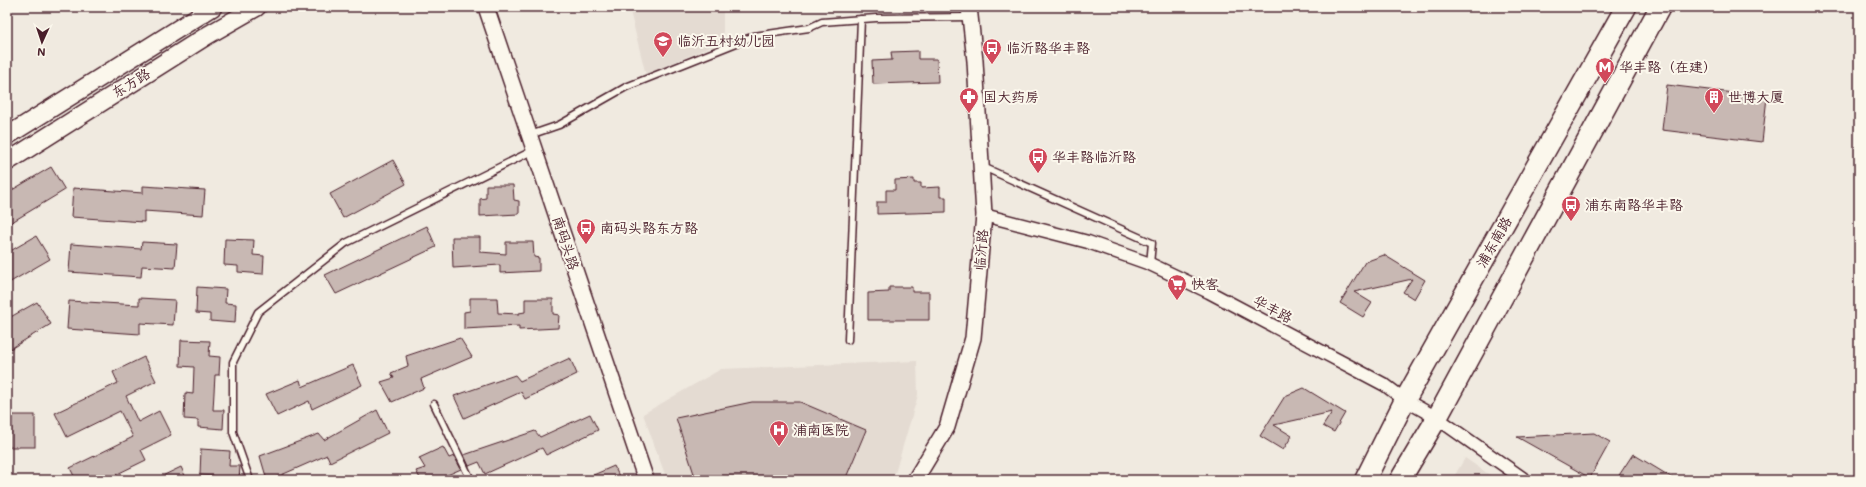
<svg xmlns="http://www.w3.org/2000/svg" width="1866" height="487" font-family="Mali,'LXGW WenKai TC',sans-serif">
<rect width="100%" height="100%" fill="#f0eae0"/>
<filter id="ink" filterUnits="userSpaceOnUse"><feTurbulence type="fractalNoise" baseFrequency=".025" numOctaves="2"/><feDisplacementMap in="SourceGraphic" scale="8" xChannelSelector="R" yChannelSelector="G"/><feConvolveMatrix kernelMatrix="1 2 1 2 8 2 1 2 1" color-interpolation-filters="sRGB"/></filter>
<g filter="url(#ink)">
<!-- built -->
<g fill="#e4dbd2">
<path d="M 629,7 L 723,7 L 723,41 L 646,75 Z"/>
<path d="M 917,361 L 918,395 L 893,480 L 667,480 L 643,414 L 721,369 Z"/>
<path d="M 1465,458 L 1497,480 L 1452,480 Z"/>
</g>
<!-- building -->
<g fill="#c8b8b3" stroke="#4a1f2b">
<path d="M 918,51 L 918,59 L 937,59 L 938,82 L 873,84 L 872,61 L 892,60 L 891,52 Z"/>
<path d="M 1667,85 L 1767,97 L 1762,142 L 1662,130 Z"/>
<path d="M 393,160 L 406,184 L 343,218 L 330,194 Z"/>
<path d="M 51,167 L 65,190 L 7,225 L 7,193 Z"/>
<path d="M 914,179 L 914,183 L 921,183 L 921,188 L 940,187 L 940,197 L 946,197 L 946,212 L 877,214 L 877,202 L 886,202 L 886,190 L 895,190 L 895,180 Z"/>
<path d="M 486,185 L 513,185 L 514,200 L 519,201 L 519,214 L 480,216 L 480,199 L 486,198 Z"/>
<path d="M 143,186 L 205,190 L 203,215 L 144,211 L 144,222 L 71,217 L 73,188 L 143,193 Z"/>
<path d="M 427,226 L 436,247 L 336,294 L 325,275 Z"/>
<path d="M 36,236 L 50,259 L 7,284 L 7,253 Z"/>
<path d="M 452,237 L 480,237 L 480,252 L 506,254 L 506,242 L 533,242 L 534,257 L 539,258 L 539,271 L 500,273 L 500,265 L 453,268 Z"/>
<path d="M 225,239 L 254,240 L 253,255 L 264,256 L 263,274 L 238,272 L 238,266 L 224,265 Z"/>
<path d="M 142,242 L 177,244 L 175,268 L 142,266 L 141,277 L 69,272 L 71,244 L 141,249 Z"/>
<path d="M 1384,255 L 1425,280 L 1414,299 L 1403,292 L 1412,279 L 1354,292 L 1372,303 L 1363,317 L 1340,303 L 1365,262 Z"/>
<path d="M 197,287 L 226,289 L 225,303 L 236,304 L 235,323 L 210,321 L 210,314 L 196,313 Z"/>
<path d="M 889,287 L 912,287 L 912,292 L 929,292 L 929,320 L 868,320 L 868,293 L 889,292 Z"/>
<path d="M 139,298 L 175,300 L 173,325 L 140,323 L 140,334 L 67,329 L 69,301 L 139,305 Z"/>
<path d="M 470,298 L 497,298 L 498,313 L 519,314 L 519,313 L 525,312 L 525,299 L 553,299 L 553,314 L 559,315 L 558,328 L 519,330 L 519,326 L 464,329 L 464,312 L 470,311 Z"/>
<path d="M 37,302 L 51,324 L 7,351 L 7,319 Z"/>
<path d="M 460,338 L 472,357 L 421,379 L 424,388 L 392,402 L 381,382 L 394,378 L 391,373 L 408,366 L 406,356 Z"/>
<path d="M 181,340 L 210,341 L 209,356 L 220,357 L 219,375 L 215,375 L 213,410 L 224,410 L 223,429 L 198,427 L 198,420 L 184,419 L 185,393 L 193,394 L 194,367 L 180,366 Z"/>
<path d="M 144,357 L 156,381 L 126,396 L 138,422 L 159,411 L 171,435 L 141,450 L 146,460 L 105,480 L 76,480 L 70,468 L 133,437 L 120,411 L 67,437 L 55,413 L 118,383 L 113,372 Z"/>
<path d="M 570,358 L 577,374 L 525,399 L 521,392 L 464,418 L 454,396 L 515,375 L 520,381 Z"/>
<path d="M 353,365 L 362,385 L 312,409 L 309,401 L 277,416 L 266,394 L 300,380 L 302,387 Z"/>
<path d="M 1304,388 L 1345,413 L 1334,432 L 1323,426 L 1332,412 L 1274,425 L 1292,436 L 1283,450 L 1260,436 L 1285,396 Z"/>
<path d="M 752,402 L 800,402 L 866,430 L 845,480 L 696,480 L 676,418 Z"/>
<path d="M 377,410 L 388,433 L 330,462 L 327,455 L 270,480 L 267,480 L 260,456 L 319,434 L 324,440 Z"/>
<path d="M 590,414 L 598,430 L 546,455 L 542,448 L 485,474 L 479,462 L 469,466 L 464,455 L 535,431 L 540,437 Z"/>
<rect x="7" y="415" width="28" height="32"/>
<path d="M 1594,433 L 1610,442 L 1590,478 L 1517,437 Z"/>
<path d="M 443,447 L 449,458 L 454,456 L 461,469 L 436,480 L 421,480 L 416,471 L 425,468 L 419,458 Z"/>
<path d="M 201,449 L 230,451 L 229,466 L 240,466 L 239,480 L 214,480 L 214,476 L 200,475 Z"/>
<path d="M 1633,454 L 1676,480 L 1616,480 Z"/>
<path d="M 614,466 L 621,480 L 582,480 Z"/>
<path d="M 181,467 L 187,480 L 154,480 Z"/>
</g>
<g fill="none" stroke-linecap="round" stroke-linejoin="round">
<defs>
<g id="service">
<path d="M 530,135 L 559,125 L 626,87 L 754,36 L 809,28 L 822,22 L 876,18 L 969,17"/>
<path d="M 981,166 L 1152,243 L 1150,264"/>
<path d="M 848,340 L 861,19"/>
<path d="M 434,404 L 471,480"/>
<path d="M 250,480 L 233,432 L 233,362 L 258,312 L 346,243 L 534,150"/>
</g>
<path id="minor" d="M 984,215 L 1088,242 L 1150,264 L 1209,292 L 1385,385 L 1405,400 L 1437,418 L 1525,480"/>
<g id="tertiary">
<path d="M 486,7 L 646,480"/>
<path d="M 915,480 L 947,427 L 973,338 L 984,215 L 975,61 L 969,7"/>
</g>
<g id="secondary">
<path d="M 7,136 L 213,7"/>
<path d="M 7,162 L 208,35 L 257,7"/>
</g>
<g id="primary">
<path d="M 1365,480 L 1405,400 L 1626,7"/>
<path d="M 1400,480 L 1437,418 L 1660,7"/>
</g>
</defs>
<!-- service casing -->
<use href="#service" stroke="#4a1f2b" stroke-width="9"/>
<!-- minor casing -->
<use href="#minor" stroke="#4a1f2b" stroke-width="15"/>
<!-- tertiary casing -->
<use href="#tertiary" stroke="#4a1f2b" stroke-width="18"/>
<!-- secondary casing -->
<use href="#secondary" stroke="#4a1f2b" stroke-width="20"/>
<!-- primary casing -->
<use href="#primary" stroke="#4a1f2b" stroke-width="23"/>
<!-- service -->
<use href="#service" stroke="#fbf7ec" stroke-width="6"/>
<!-- minor -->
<use href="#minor" stroke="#fbf7ec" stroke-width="12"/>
<!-- tertiary -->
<use href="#tertiary" stroke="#fbf7ec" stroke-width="15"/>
<!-- secondary -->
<use href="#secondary" stroke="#fbf7ec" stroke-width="17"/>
<!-- primary -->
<use href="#primary" stroke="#fbf7ec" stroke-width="20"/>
</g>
</g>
<!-- icons -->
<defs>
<symbol id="school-pin" viewBox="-11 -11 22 30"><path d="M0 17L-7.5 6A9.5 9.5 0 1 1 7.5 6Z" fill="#d1495b" stroke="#fbf7ec"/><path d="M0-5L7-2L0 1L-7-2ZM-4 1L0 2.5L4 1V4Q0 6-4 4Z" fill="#fff"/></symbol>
<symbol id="bus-pin" viewBox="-11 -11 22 30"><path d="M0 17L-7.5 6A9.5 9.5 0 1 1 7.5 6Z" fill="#d1495b" stroke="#fbf7ec"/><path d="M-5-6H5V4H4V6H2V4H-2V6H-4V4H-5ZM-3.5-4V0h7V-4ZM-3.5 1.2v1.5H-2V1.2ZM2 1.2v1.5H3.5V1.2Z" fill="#fff"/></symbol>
<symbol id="metro-pin" viewBox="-11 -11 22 30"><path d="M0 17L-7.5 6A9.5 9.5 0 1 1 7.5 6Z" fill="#d1495b" stroke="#fbf7ec"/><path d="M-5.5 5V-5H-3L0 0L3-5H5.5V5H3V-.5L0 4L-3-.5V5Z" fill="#fff"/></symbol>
<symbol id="pharmacy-pin" viewBox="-11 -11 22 30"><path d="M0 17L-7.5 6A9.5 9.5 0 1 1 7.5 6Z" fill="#d1495b" stroke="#fbf7ec"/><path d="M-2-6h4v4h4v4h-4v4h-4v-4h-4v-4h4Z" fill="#fff"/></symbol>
<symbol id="building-pin" viewBox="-11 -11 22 30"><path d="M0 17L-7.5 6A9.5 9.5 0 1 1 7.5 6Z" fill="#d1495b" stroke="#fbf7ec"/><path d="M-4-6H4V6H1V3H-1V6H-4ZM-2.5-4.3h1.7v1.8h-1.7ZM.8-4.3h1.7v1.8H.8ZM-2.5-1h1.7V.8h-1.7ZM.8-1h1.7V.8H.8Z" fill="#fff"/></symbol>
<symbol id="supermarket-pin" viewBox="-11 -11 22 30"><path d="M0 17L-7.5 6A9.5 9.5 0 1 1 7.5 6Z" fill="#d1495b" stroke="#fbf7ec"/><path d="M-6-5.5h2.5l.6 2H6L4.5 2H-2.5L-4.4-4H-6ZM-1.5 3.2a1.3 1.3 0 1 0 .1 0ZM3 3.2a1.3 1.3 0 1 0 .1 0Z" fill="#fff"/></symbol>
<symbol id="hospital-pin" viewBox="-11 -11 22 30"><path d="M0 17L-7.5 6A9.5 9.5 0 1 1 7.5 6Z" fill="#d1495b" stroke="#fbf7ec"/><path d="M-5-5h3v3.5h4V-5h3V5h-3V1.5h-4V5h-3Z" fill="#fff"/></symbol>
</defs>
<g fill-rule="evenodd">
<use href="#school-pin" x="652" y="30" width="22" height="30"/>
<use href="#bus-pin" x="981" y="37" width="22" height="30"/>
<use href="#metro-pin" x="1594" y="56" width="22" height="30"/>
<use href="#pharmacy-pin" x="958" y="86" width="22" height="30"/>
<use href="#building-pin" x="1703" y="86" width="22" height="30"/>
<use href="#bus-pin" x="1027" y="146" width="22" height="30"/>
<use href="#bus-pin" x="1560" y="194" width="22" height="30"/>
<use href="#bus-pin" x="575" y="217" width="22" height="30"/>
<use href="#supermarket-pin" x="1166" y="273" width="22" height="30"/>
<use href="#hospital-pin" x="768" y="419" width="22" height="30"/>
</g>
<g text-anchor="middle" stroke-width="4" stroke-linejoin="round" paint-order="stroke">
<!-- poi labels -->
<g font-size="14" fill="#4a1f2b" stroke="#fbf7ec" text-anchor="start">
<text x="677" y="46">临沂五村幼儿园</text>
<text x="1006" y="53">临沂路华丰路</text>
<text x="1619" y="72">华丰路（在建）</text>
<text x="983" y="102">国大药房</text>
<text x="1728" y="102">世博大厦</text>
<text x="1052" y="162">华丰路临沂路</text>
<text x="1585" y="210">浦东南路华丰路</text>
<text x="600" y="233">南码头路东方路</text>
<text x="1191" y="289">快客</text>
<text x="793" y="435">浦南医院</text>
</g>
<!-- street labels -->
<g font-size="14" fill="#4a1f2b" stroke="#fbf7ec">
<text transform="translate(131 83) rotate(-32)" y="5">东方路</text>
<text transform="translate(1494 242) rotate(-60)" y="5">浦东南路</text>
<text transform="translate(566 243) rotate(72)" y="5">南码头路</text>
<text transform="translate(981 250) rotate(-85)" y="5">临沂路</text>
<text transform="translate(1273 309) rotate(28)" y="5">华丰路</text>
</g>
</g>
<!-- margin -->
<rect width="1866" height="487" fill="none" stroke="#fbf7ec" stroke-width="24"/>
<rect x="12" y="12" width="1842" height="463" fill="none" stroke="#4a1f2b" stroke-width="1.5" filter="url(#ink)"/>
<!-- north arrow -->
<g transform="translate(42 42) rotate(183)" stroke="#fbf7ec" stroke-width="3" paint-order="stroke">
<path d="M0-3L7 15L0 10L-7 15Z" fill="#4a1f2b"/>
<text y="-6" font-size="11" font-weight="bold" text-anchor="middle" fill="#4a1f2b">N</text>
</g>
</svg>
